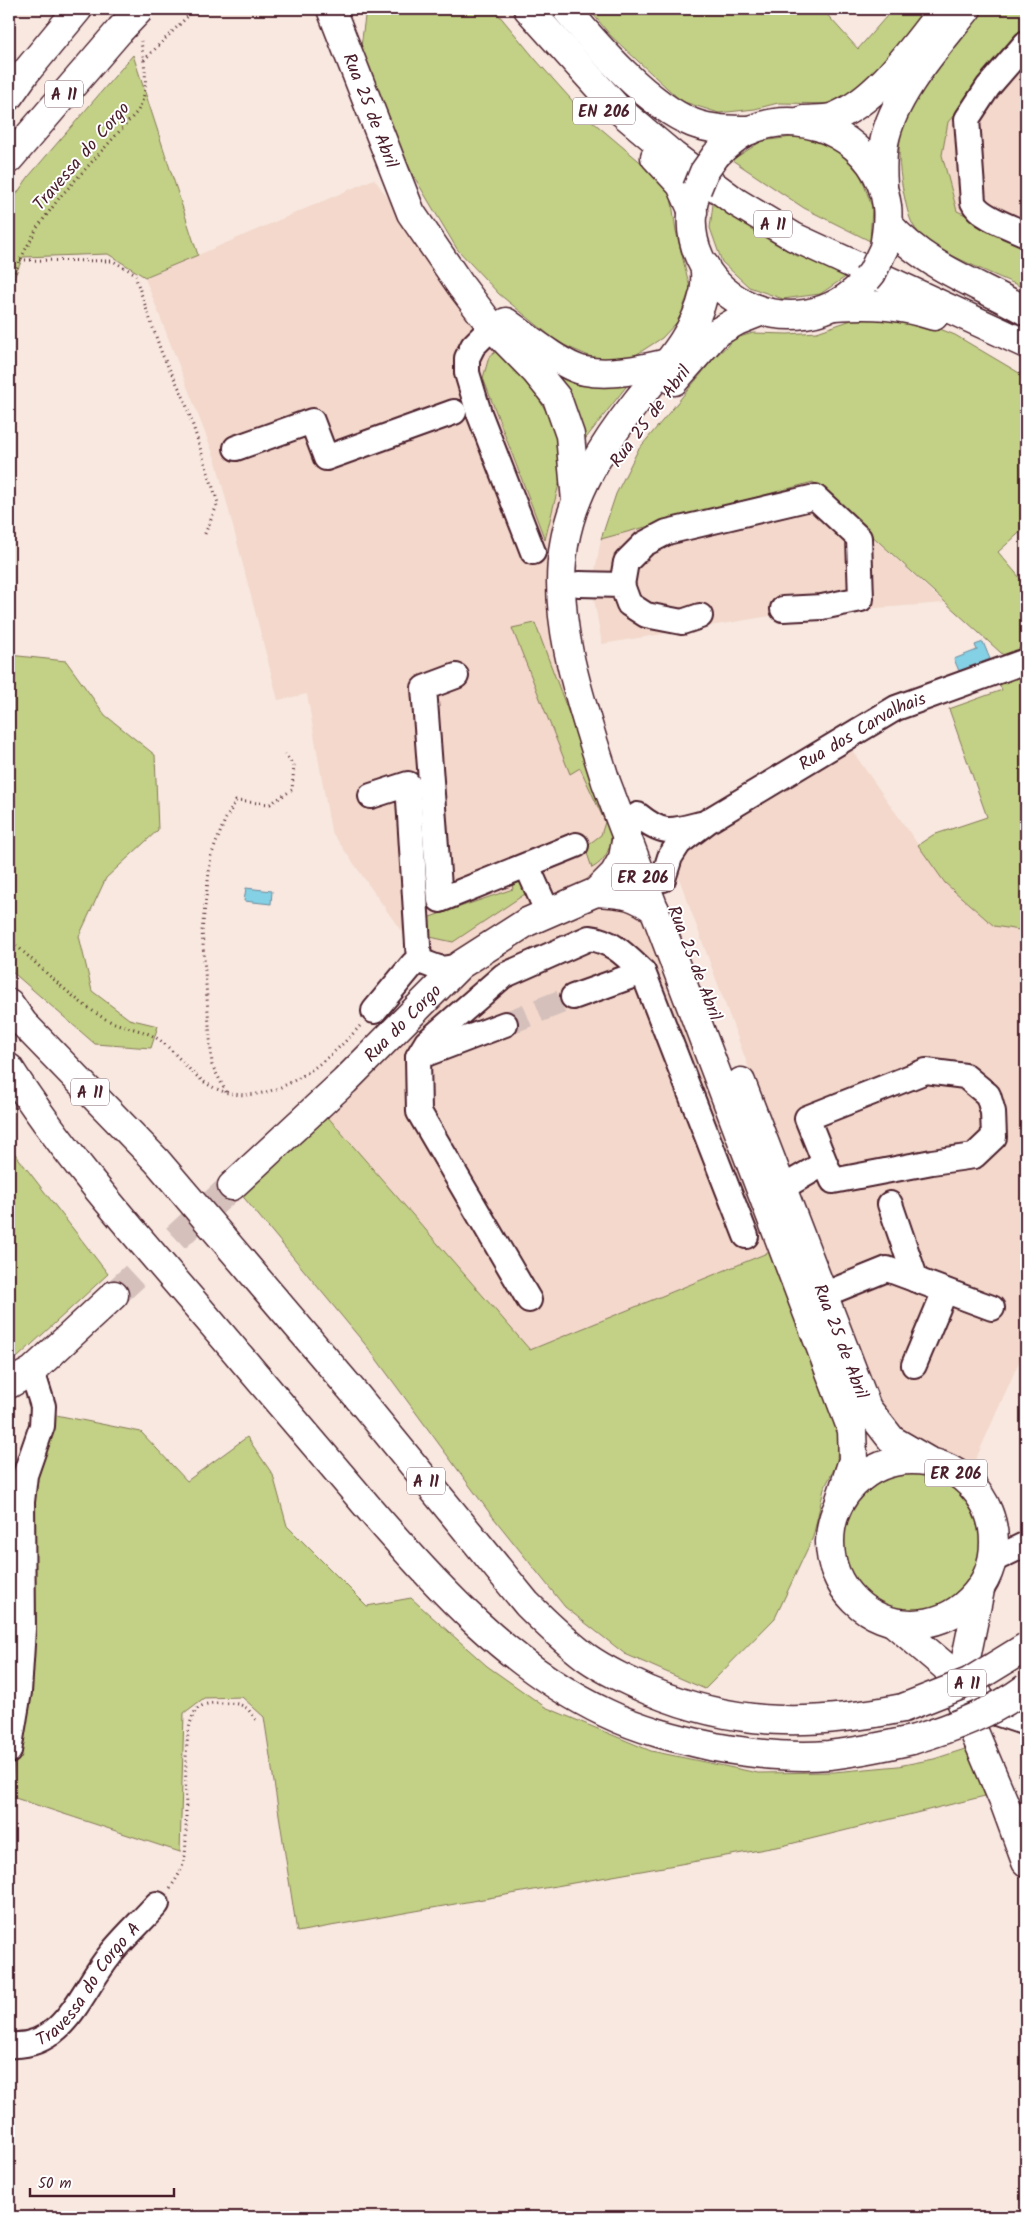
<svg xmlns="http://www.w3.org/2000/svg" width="1035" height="2226" font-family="Kalam,sans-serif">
<rect width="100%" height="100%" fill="#f8e8e0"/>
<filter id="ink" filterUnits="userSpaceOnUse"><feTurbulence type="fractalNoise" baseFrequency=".02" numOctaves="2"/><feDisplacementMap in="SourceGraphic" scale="10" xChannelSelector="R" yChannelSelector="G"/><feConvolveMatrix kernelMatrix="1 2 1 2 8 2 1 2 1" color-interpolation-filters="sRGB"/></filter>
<g filter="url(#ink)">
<!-- built -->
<g fill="#f3d8cb">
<path d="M 1026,32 L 1026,242 L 957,211 L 942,155 L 948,122 Z"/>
<path d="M 374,179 L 476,315 L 536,381 L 558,427 L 570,499 L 570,683 L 781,1247 L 530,1350 L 326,1115 L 438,999 L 406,938 L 331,831 L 307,694 L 278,700 L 216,461 L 145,278 Z"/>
<path d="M 813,482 L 944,603 L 770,616 L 602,644 L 594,599 L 595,571 L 601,539 Z"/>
<path d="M 841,735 L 945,883 L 994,926 L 1026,931 L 1026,1346 L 970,1472 L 897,1436 L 872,1403 L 666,843 Z"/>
</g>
<!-- green -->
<g fill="#c2d185" stroke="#867858">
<path d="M 366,9 L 494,9 L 536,60 L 586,116 L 664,182 L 671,196 L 676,231 L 690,288 L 679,320 L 662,338 L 631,358 L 596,359 L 559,343 L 499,294 L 457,249 L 413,175 L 374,95 L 360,54 Z"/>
<path d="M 589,9 L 822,9 L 858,49 L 893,9 L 934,9 L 871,82 L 838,104 L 778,103 L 755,109 L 719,113 L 681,101 L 610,35 Z"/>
<path d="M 985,9 L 1026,9 L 1026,32 L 948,122 L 942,155 L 957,211 L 1026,242 L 1026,289 C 1001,277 935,252 919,233 C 909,223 907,208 904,195 C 900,176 897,153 901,134 C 910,95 958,39 985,9 Z"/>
<path d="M 133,55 L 198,255 L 145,277 L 108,254 L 23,257 L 9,290 L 9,205 L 29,176 Z"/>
<path d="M 799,136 L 833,147 L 860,173 L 872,207 L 870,241 L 804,208 L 732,160 L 762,141 Z"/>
<path d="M 714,196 L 747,219 L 753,231 L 797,256 L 810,255 L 850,274 L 820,294 L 783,299 L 749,287 L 722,262 L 710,228 Z"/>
<path d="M 905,315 L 955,335 L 1026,377 L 1026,527 L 998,552 L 1026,585 L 1026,654 L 1011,662 L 813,482 L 601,539 L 616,494 L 638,450 L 716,356 L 736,338 L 753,333 L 788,334 L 817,332 L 863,316 Z"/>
<path d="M 498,350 L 532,387 L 555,427 L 561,476 L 545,540 L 483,378 L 489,357 Z"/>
<path d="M 553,369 L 629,383 L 583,442 L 569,396 Z"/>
<path d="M 535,623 L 611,826 C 612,843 609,859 592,868 L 585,847 L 601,835 L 605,822 L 580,768 L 570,774 L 512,628 Z"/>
<path d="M 9,655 L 66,661 L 105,715 L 155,755 L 158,830 L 106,878 L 79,936 L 92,991 L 129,1019 L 158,1026 L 151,1048 L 95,1044 L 9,969 Z"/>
<path d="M 1026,671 L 1026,931 L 994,926 L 945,883 L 918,845 L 933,835 L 987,817 L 949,709 L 1002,690 L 997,679 Z"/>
<path d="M 510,876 L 518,876 L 528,892 L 453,942 L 430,937 L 427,918 L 513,889 Z"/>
<path d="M 326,1115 L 530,1350 L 772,1251 L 838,1433 L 837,1463 L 824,1489 L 813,1537 L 775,1618 L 705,1689 L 625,1654 L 565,1607 L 489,1512 L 369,1349 L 240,1193 Z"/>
<path d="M 9,1146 L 108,1274 L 18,1357 L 9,1363 Z"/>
<path d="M 51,1414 L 141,1432 L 187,1481 L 247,1437 L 273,1475 L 287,1526 L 367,1606 L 411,1598 L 487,1666 L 545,1707 L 651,1751 L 758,1773 L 834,1772 L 898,1766 L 934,1759 L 968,1748 L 985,1796 L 782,1846 L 297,1932 L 264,1717 L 242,1697 L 204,1698 L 184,1713 L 180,1852 L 9,1796 L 26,1685 L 31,1479 Z"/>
<circle cx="912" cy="1542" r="69"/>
<path d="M 16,1477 L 15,1644 L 9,1695 L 9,1481 Z"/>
</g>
<!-- water -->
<g fill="#84d0e4" stroke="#6d899a">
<path d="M 983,642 L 990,659 L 959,671 L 954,659 L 977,650 L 975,645 Z"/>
<path d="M 246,888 L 272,891 L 271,904 L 244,901 Z"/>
</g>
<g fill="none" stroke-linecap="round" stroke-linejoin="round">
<!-- minor-tunnel -->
<path stroke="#d5c0bc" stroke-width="24" stroke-dasharray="24 12" stroke-linecap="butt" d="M 505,1024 L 573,997"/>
<!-- major-tunnel -->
<path stroke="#d5c0bc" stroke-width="28" stroke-dasharray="28 14" stroke-linecap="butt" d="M 114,1295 L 232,1186"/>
<defs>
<g id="minor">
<path d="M 1026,43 L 988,87 L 967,119 L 973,202 C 979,217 1011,227 1026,234"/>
<path d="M 492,327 L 473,346 L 467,358 L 467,373 L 479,413 L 533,552"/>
<path d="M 236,448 L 312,421 L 326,458 L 454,412"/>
<path d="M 579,584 L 622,585 L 629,604 L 646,615 L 682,622 L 700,616"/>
<path d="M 622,585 L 626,562 L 644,544 L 667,532 L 815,497 L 859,538 L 861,599 L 822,607 L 783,609"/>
<path d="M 456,676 L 424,688 L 440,900 L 576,845"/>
<path d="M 371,796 L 408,784 L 419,961"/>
<path d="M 638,815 C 663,835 670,832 700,824"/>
<path d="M 527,866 L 548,913"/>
<path id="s1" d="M 663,879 L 670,857 L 679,843 L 708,821 L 896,708 L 1026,661"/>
<path d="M 573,997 L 643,972"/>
<path d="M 374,1011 L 413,964 L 419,961 C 439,967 438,972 460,965"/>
<path d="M 418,1057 L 505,1024"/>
<path d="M 782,1188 L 825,1163 L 807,1118 L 926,1071 L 965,1076 L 988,1095 L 993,1112 L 994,1137 L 974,1156 L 932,1162 L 833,1181 L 825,1163"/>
<path d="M 890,1204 L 916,1280"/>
<path d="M 823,1295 L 887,1269 L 992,1308"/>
<path d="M 529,1300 L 419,1112 L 418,1057 L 427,1042 L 503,976 L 589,938 C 613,941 626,956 643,972 L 746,1236"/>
<path d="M 914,1365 L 945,1291"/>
<path d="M 993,1560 L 1026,1544"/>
<path d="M 984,1709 L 1026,1723"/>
<path d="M 9,1751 L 19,1692 L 23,1629 L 22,1502 L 25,1475 L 42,1426 L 43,1406 L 32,1371"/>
<path id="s2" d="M 9,2045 C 65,2049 81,1990 110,1955 C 124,1937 142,1921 157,1904"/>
</g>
<g id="major">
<path id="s3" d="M 331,9 L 411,213 L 461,286 L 492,327 L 536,372 L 557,398 L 570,435 L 576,501"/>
<path d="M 804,120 C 813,119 826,120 834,117 C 878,100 913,47 941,12"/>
<path d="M 716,155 C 727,145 737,135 750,130 C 808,105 879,142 887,206 C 889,220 886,234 884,248"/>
<path d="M 883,185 C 882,171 882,157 884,143 C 893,95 937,47 967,9"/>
<path d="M 697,189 C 664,291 796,361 867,279"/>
<path d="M 705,266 C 705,275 706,284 704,293 C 695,335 663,368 637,401 C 604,443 573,491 564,545 C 551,623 583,708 606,782 L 852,1430 L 853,1460 L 840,1500"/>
<path d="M 506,322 C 525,336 563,367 585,371 C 611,376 642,369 667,363"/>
<path d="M 674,381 L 716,333 L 737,321 L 760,312"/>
<path d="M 596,892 C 624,894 632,893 655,910"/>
<path id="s4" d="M 741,1082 L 867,1408 L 892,1440 L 930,1462"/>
<path id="s5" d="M 232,1186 L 345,1081 L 460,965 L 527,922 L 596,892 L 614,874 L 623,858 L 627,836"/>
<path d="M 9,1384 L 32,1371 L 114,1295"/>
<circle cx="912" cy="1542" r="82"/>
<path d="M 894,1623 L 947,1668 L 1004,1802 L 1026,1862"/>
<path d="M 979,1697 L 965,1663 L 980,1590"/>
</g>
<g id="highway">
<path d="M 528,9 L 618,109 L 674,156 L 736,202 L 794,237 L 1026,344"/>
<path d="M 566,9 C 597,46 648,105 693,123 C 711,130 731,130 750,130"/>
<path d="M 9,96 L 26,72 L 78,9"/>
<path d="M 655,157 L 681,185 L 693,212"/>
<path d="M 9,159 L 120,30"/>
<path d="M 888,224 C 927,268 977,283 1026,311"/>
<path d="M 834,306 C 872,304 897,304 934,316"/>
<path d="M 9,1003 L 23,1023 L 157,1161 L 356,1395 L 527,1604 C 546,1623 565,1641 586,1657 C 606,1671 628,1681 650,1691 C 736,1727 812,1726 903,1708"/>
<path d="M 9,1068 C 76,1173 163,1264 242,1359 C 284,1408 325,1457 367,1506 C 436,1586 509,1667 606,1713 C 641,1730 678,1739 715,1747 C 753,1754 791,1758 829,1755 C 857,1752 885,1746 912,1740"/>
</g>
</defs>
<!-- minor casing -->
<use href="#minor" stroke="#4a1f2b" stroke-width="28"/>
<!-- major casing -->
<use href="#major" stroke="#4a1f2b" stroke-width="31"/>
<!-- highway casing -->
<use href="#highway" stroke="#4a1f2b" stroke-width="31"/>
<!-- path -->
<g stroke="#4a1f2b" stroke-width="3" stroke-dasharray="1 4" stroke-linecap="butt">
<path d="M 144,60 L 195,9"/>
<path d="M 20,260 L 113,261 L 134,273 L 162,354 L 184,398 L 218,503 L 204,536"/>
<path d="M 9,286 L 20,260 L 37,228 L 60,197 L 137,112 C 151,89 144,66 141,41"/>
<path d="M 9,939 C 39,965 68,996 102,1017 C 118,1027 139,1028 155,1037 C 173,1048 186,1069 203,1081 C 258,1121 324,1066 360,1026"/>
<path d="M 226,1092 L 212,1065 L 202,931 L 211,856 L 225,820 L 236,801 L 270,804 L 292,790 L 294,766 L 285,754"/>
<path d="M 1018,1774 L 1026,1780"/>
<path d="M 170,1888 C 176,1880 182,1870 184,1861 C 191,1831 176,1720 200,1707 C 208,1702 218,1703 227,1703 C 243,1703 249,1708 257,1722"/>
</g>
<!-- minor -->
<use href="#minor" stroke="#fff" stroke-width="24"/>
<!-- major -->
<use href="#major" stroke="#fff" stroke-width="28"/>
<!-- highway -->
<use href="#highway" stroke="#fff" stroke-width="28"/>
<defs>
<g id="major-bridge">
<path d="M 697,189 L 704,172 L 716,155"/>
<path d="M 867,279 L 872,273 L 883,250"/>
</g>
<g id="highway-bridge">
<path d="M 120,30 L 140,9"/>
<path d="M 903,1708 L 969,1682 L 1026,1647"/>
<path d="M 912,1740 C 952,1728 992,1713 1026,1688"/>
</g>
</defs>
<!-- major-bridge casing -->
<use href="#major-bridge" stroke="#4a1f2b" stroke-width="31" stroke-linecap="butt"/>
<!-- highway-bridge casing -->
<use href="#highway-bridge" stroke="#4a1f2b" stroke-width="31" stroke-linecap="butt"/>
<!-- major-bridge -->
<use href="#major-bridge" stroke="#fff" stroke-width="28"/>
<!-- highway-bridge -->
<use href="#highway-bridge" stroke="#fff" stroke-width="28"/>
</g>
</g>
<g text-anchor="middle" stroke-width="4" stroke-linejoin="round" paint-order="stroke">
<!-- shield labels -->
<g fill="#fff" stroke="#80626b" stroke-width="1">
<rect x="45" y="80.5" width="38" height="27" rx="4"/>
<rect x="573" y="97.5" width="62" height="27" rx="4"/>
<rect x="754" y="210.5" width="38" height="27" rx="4"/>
<rect x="612" y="863.5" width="62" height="27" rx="4"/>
<rect x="71" y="1078.5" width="38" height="27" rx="4"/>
<rect x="925" y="1459.5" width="62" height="27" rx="4"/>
<rect x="407" y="1467.5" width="38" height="27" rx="4"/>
<rect x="948" y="1669.5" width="38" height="27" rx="4"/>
</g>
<g font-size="16" font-weight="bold" fill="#4a1f2b">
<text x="64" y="100">A 11</text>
<text x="604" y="117">EN 206</text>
<text x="773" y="230">A 11</text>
<text x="643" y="883">ER 206</text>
<text x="90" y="1098">A 11</text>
<text x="956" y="1479">ER 206</text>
<text x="426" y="1487">A 11</text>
<text x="967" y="1689">A 11</text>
</g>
<!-- street labels -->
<g font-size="18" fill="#4a1f2b" stroke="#fff">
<text dy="6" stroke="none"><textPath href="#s3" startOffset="109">Rua 25 de Abril</textPath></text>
<text transform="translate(81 156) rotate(-49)" y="6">Travessa do Corgo</text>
<text transform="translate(650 416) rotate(-53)" y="6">Rua 25 de Abril</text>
<text dy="6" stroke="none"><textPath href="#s1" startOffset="255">Rua dos Carvalhais</textPath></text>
<text transform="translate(695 963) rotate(69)" y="6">Rua 25 de Abril</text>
<text dy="6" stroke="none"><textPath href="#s5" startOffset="236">Rua do Corgo</textPath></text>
<text dy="6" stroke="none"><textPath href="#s4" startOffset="278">Rua 25 de Abril</textPath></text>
<text dy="6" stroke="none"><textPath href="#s2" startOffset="106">Travessa do Corgo A</textPath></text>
</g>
</g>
<!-- margin -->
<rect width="1035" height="2226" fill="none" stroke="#fff" stroke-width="30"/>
<rect x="15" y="15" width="1005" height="2196" fill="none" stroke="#4a1f2b" stroke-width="2" filter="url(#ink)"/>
<!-- scale -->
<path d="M30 2188v8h144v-8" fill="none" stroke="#4a1f2b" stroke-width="2.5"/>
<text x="38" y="2188" font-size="15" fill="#4a1f2b" stroke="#ffffff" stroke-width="4" paint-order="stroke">50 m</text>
</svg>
